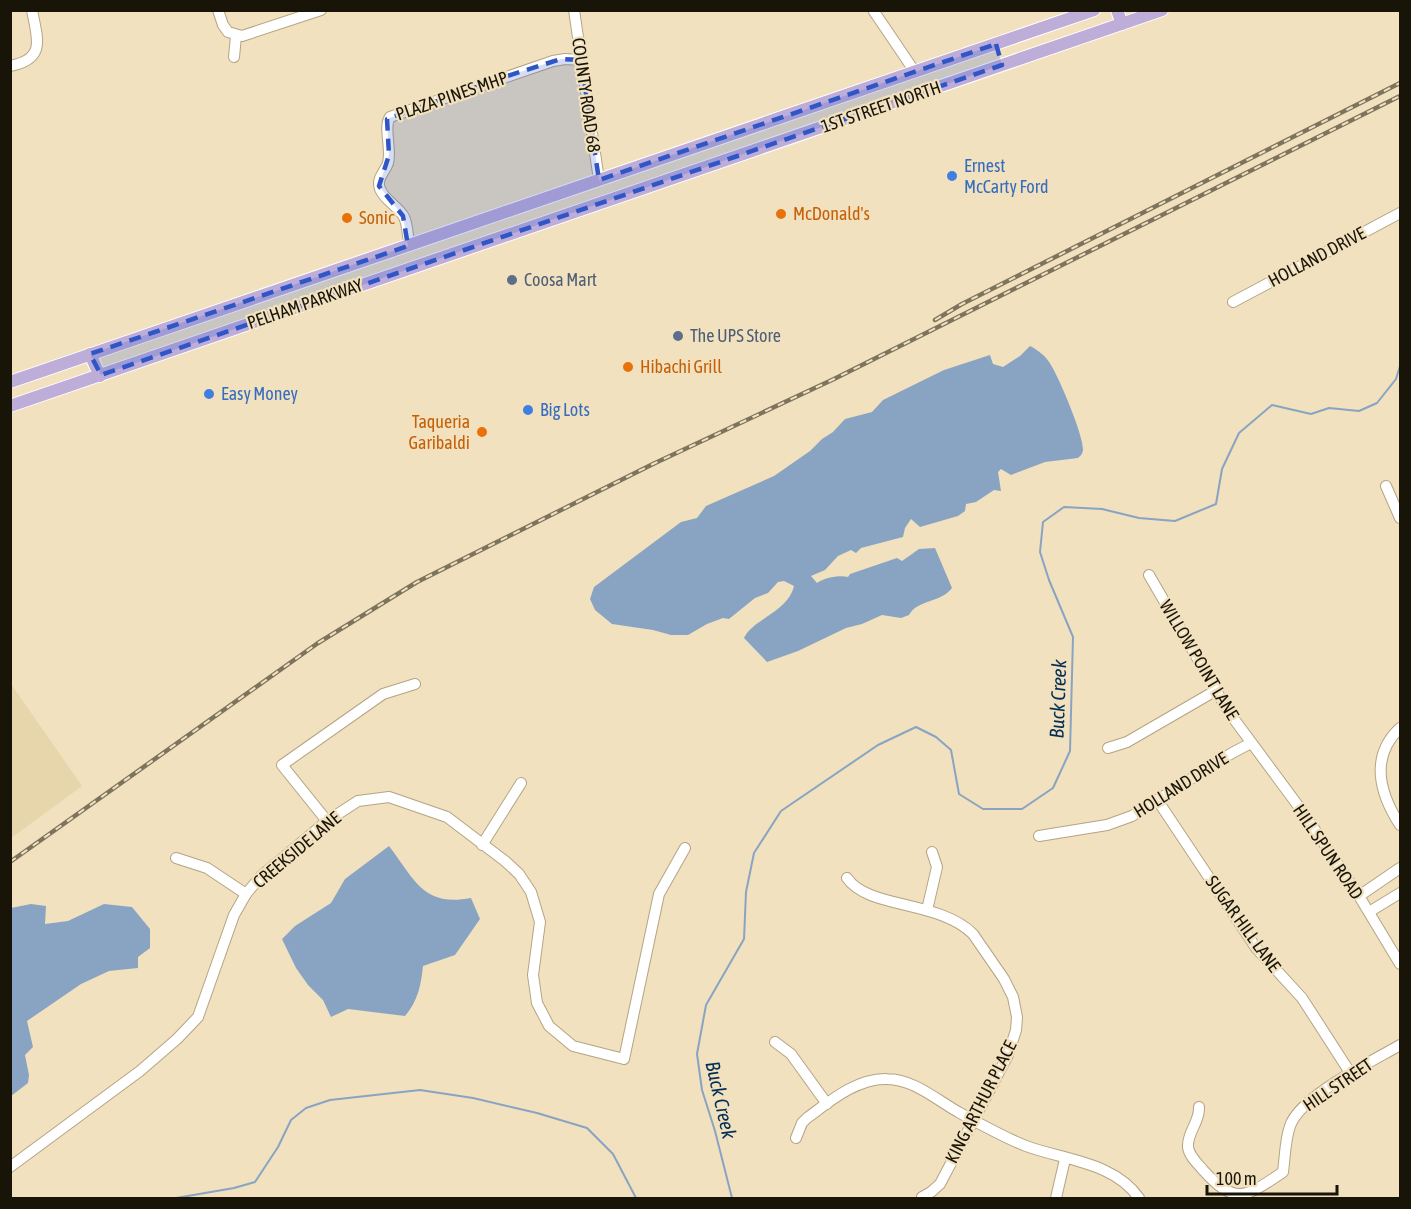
<svg xmlns="http://www.w3.org/2000/svg" width="1411" height="1209" font-family="'Asap Condensed',sans-serif">
<rect width="100%" height="100%" fill="#f1e1bf"/>
<!-- built -->
<path fill="#e7d5ab" d="M 11,684 L 82,786 L 11,838 L 10,838 Z"/>
<!-- water -->
<g fill="#89a4c2">
<path d="M 1030,346 C 1038,350 1046,356 1051,365 C 1060,380 1083,434 1083,450 C 1082,455 1081,455 1078,458 L 1045,462 L 1011,475 L 1001,469 L 998,472 L 1001,491 L 994,490 L 976,502 L 966,504 L 965,511 L 958,516 L 920,527 L 911,519 L 905,528 L 903,537 L 861,548 L 856,553 L 851,550 L 838,556 L 825,570 L 811,576 L 817,583 C 824,578 839,575 848,577 L 850,574 L 897,558 L 902,561 L 919,549 L 935,548 L 952,588 C 941,603 918,599 909,615 L 901,618 L 882,615 L 862,624 L 846,628 L 798,651 L 767,662 L 744,638 C 753,619 788,612 794,586 L 784,581 L 778,582 L 768,593 L 755,598 L 729,619 L 723,618 L 707,624 L 688,635 L 671,635 L 653,630 L 612,624 L 595,610 L 590,599 L 594,587 L 681,522 L 697,518 L 706,506 L 774,476 L 810,451 L 822,439 L 833,432 L 845,419 L 872,412 L 883,400 L 944,370 L 990,355 L 993,364 L 1003,367 L 1020,356 Z"/>
<path d="M 389,846 C 415,880 423,907 471,898 L 480,919 L 455,955 L 423,966 C 421,985 418,1001 405,1016 L 348,1009 L 331,1017 L 323,1000 L 308,985 L 296,968 L 282,939 L 295,926 L 331,903 L 345,879 Z"/>
<path d="M 31,904 L 46,906 L 45,924 L 68,921 L 104,904 L 132,907 L 150,929 L 150,948 L 138,957 L 138,968 L 109,971 L 81,984 L 27,1021 L 33,1047 L 25,1055 L 29,1075 L 28,1083 L 11,1096 L 11,908 Z"/>
</g>
<g fill="none" stroke-linecap="round" stroke-linejoin="round">
<!-- stream -->
<g stroke="#89a4c2" stroke-width="2">
<path d="M 176,1198 L 234,1188 L 255,1182 L 278,1147 L 291,1120 L 306,1108 L 330,1100 L 420,1090 L 473,1098 L 537,1113 L 587,1128 L 613,1154 L 636,1198"/>
<path d="M 732,1198 L 715,1131 L 702,1090 L 697,1054 L 706,1005 L 744,939 L 746,892 L 754,853 L 781,811 L 878,745 L 916,727 L 936,737 L 951,750 L 959,794 L 983,809 L 1022,809 L 1053,788 L 1070,751 L 1073,637 L 1049,580 L 1040,552 L 1043,522 L 1064,507 L 1102,509 L 1139,518 L 1175,521 L 1216,504 L 1222,469 L 1239,433 L 1272,405 L 1311,414 L 1329,408 L 1359,411 L 1377,403 L 1396,379 L 1400,366"/>
</g>
<defs>
<g id="minor">
<path d="M 218,10 L 223,25 L 228,32 L 242,36 L 321,10"/>
<path d="M 574,10 L 599,180"/>
<path d="M 873,10 L 915,72"/>
<path d="M 234,57 L 236,36"/>
<path d="M 10,66 C 47,59 37,38 32,10"/>
<path d="M 410,245 C 407,236 408,225 404,217 C 398,206 385,201 380,189 C 376,178 385,172 388,163 C 392,149 383,127 390,117 L 553,61 L 565,59 L 581,60"/>
<path d="M 1233,302 L 1400,213"/>
<path d="M 1386,486 L 1400,518"/>
<path d="M 1149,575 L 1228,711 L 1305,815 L 1359,896 L 1400,964"/>
<path d="M 1400,728 C 1369,757 1380,794 1400,825"/>
<path d="M 1108,748 L 1127,742 L 1215,691"/>
<path d="M 1158,801 L 1256,948 L 1302,998 L 1351,1074"/>
<path d="M 327,821 L 282,765 L 383,694 L 415,684"/>
<path d="M 1039,836 L 1107,825 L 1132,816 L 1232,753 L 1251,743"/>
<path d="M 482,845 L 521,783"/>
<path d="M 176,858 L 207,868 L 246,894"/>
<path d="M 847,878 C 868,909 939,900 973,934 L 1004,979 L 1013,997 L 1017,1017 L 1016,1030 L 1008,1055 L 940,1184 L 931,1192 L 922,1197"/>
<path d="M 1359,896 L 1400,868"/>
<path d="M 927,910 L 937,867 L 932,852"/>
<path d="M 1369,912 L 1400,893"/>
<path d="M 775,1042 L 791,1054 L 827,1104"/>
<path d="M 1199,1107 C 1200,1122 1187,1132 1188,1147 C 1189,1156 1198,1164 1203,1170 C 1236,1207 1247,1196 1283,1172 C 1285,1157 1285,1140 1290,1126 C 1300,1096 1373,1061 1400,1045"/>
<path d="M 796,1138 L 802,1123 L 807,1118 C 830,1101 857,1078 887,1079 C 914,1079 938,1101 960,1113 C 982,1125 1003,1137 1026,1146 C 1064,1160 1114,1162 1139,1198"/>
<path d="M 10,1167 L 140,1071 L 177,1039 L 198,1017 L 234,915 L 246,894 L 261,876 L 327,821 L 358,801 L 389,797 L 447,817 L 505,861 L 519,874 L 531,892 L 540,922 L 533,975 L 537,1003 L 549,1026 L 573,1046 L 624,1059 L 659,894 L 685,848"/>
<path d="M 1056,1198 L 1065,1159"/>
</g>
<g id="major">
<path d="M 1117,10 L 1122,24"/>
<path d="M 90,354 L 100,376"/>
<path d="M 10,382 L 1094,10"/>
<path d="M 10,406 L 1162,10"/>
</g>
</defs>
<!-- minor casing -->
<use href="#minor" stroke="#b3a484" stroke-width="12"/>
<!-- major casing -->
<use href="#major" stroke="#fff" stroke-width="14"/>
<!-- minor -->
<use href="#minor" stroke="#fff" stroke-width="10"/>
<!-- major -->
<use href="#major" stroke="#bfadd9" stroke-width="12"/>
<defs>
<g id="rail">
<path d="M 935,320 L 962,304 L 1400,83"/>
<path d="M 10,862 L 318,643 L 417,582 L 653,464 L 834,379 L 1400,96"/>
</g>
</defs>
<!-- rail casing -->
<use href="#rail" stroke="#7e745e" stroke-width="4.5"/>
<!-- rail -->
<use href="#rail" stroke="#f1e1bf" stroke-width="2" stroke-dasharray="7" stroke-linecap="butt"/>
</g>
<!-- marked area -->
<path fill="#2f56c6" fill-opacity="0.2" stroke="#2f56c6" stroke-width="4.5" stroke-dasharray="12 8" stroke-linejoin="round" d="M 996,44 L 1002,65 L 101,375 L 90,354 L 408,246 L 403,216 L 379,186 L 389,155 L 387,119 L 504,77 L 561,59 L 581,60 L 599,180 Z"/>
<!-- markers -->
<g fill="#3f7fe0" stroke="#f1e1bf" stroke-width="2">
<circle cx="952" cy="176" r="6"/>
<circle cx="209" cy="394" r="6"/>
<circle cx="528" cy="410" r="6"/>
</g>
<g fill="#e8710a" stroke="#f1e1bf" stroke-width="2">
<circle cx="781" cy="214" r="6"/>
<circle cx="347" cy="218" r="6"/>
<circle cx="628" cy="367" r="6"/>
<circle cx="482" cy="432" r="6"/>
</g>
<g fill="#5c6f8a" stroke="#f1e1bf" stroke-width="2">
<circle cx="512" cy="280" r="6"/>
<circle cx="678" cy="336" r="6"/>
</g>
<g text-anchor="middle" stroke-width="4.5" stroke-linejoin="round" paint-order="stroke">
<!-- street labels -->
<g font-size="18" fill="#191408" stroke="#f1e1bf">
<text transform="translate(586 95) rotate(82)" y="6">COUNTY ROAD 68</text>
<text transform="translate(452 96) rotate(-19)" y="6">PLAZA PINES MHP</text>
<text transform="translate(881 107) rotate(-19)" y="6">1ST STREET NORTH</text>
<text transform="translate(1317 257) rotate(-28)" y="6">HOLLAND DRIVE</text>
<text transform="translate(305 304) rotate(-19)" y="6">PELHAM PARKWAY</text>
<text transform="translate(1199 660) rotate(59)" y="6">WILLOW POINT LANE</text>
<text transform="translate(1181 785) rotate(-32)" y="6">HOLLAND DRIVE</text>
<text transform="translate(297 850) rotate(-40)" y="6">CREEKSIDE LANE</text>
<text transform="translate(1328 852) rotate(56)" y="6">HILL SPUN ROAD</text>
<text transform="translate(1243 924) rotate(54)" y="6">SUGAR HILL LANE</text>
<text transform="translate(1338 1085) rotate(-34)" y="6">HILL STREET</text>
<text transform="translate(981 1102) rotate(-63)" y="6">KING ARTHUR PLACE</text>
</g>
<!-- shop labels -->
<g font-size="18" fill="#366cbe" stroke="#f1e1bf" text-anchor="start">
<text x="964" y="172">Ernest<tspan x="964" dy="21">McCarty Ford</tspan></text>
<text x="221" y="400">Easy Money</text>
<text x="540" y="416">Big Lots</text>
</g>
<!-- food labels -->
<g font-size="18" fill="#c56008" stroke="#f1e1bf" text-anchor="start">
<text x="793" y="220">McDonald's</text>
<text x="359" y="224">Sonic</text>
<text x="640" y="373">Hibachi Grill</text>
<text x="470" y="428" text-anchor="end">Taqueria<tspan x="470" dy="21">Garibaldi</tspan></text>
</g>
<!-- service labels -->
<g font-size="18" fill="#4e5e75" stroke="#f1e1bf" text-anchor="start">
<text x="524" y="286">Coosa Mart</text>
<text x="690" y="342">The UPS Store</text>
</g>
<!-- water labels -->
<g font-size="20" font-style="italic" fill="#032d54" stroke="#f1e1bf">
<text transform="translate(1058 699) rotate(-88)" y="7">Buck Creek</text>
<text transform="translate(721 1100) rotate(77)" y="7">Buck Creek</text>
</g>
</g>
<!-- border -->
<rect width="1411" height="1209" fill="none" stroke="#191408" stroke-width="24"/>
<!-- scale -->
<path d="M1207 1185v9h130v-9" fill="none" stroke="#191408" stroke-width="3"/>
<text x="1216" y="1185" font-size="18" fill="#191408" stroke="#f1e1bf" stroke-width="4.5" paint-order="stroke">100 m</text>
</svg>
